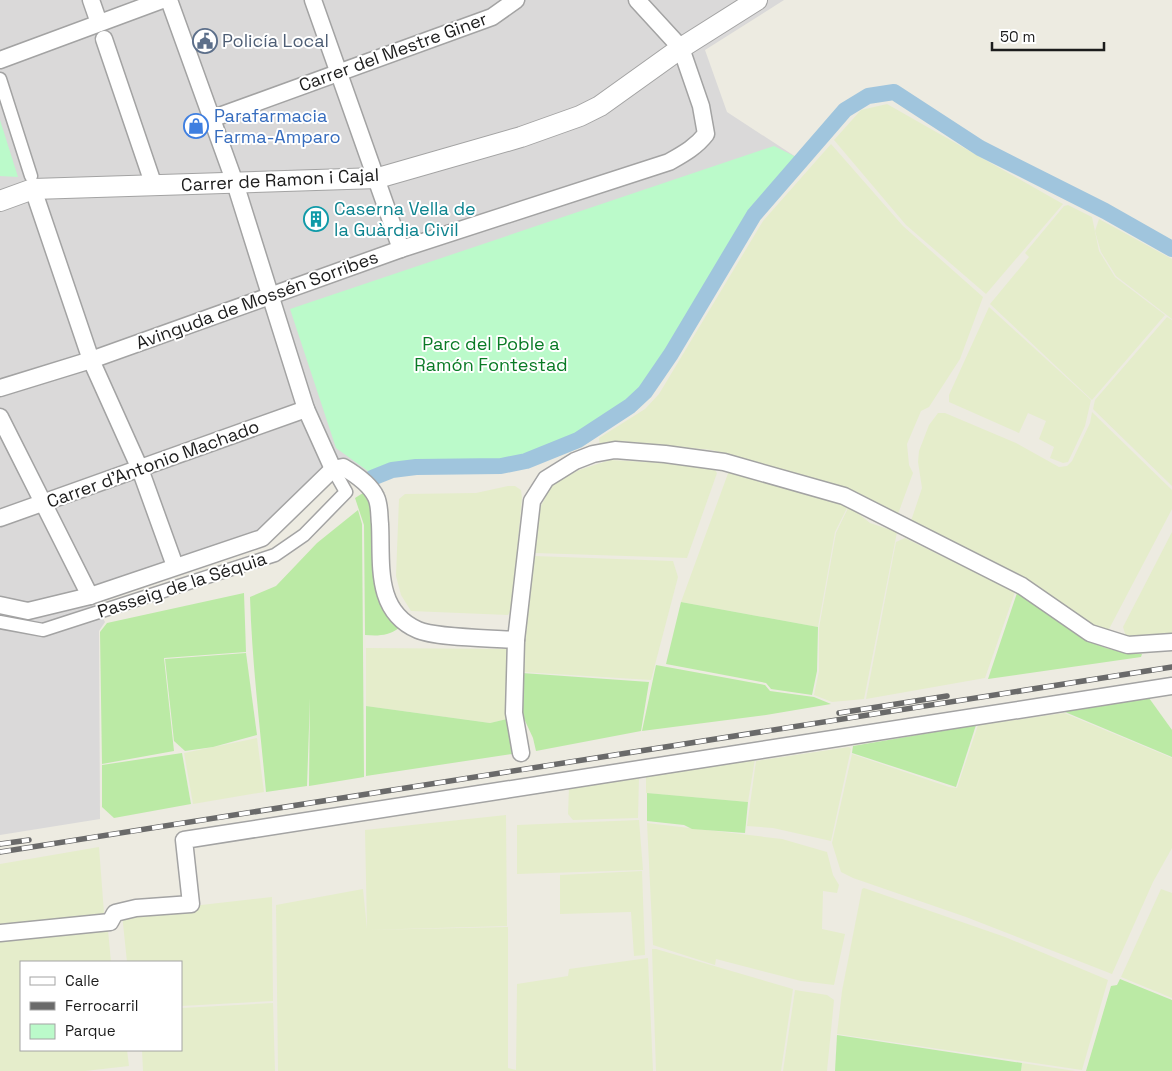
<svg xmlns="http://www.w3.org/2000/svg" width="1172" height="1071" font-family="'Space Grotesk',sans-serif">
<rect width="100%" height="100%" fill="#edebe1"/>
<!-- residential -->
<path fill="#dad9d9" d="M 0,0 L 784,0 L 705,50 L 727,112 L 796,157 L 751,209 L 668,351 L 642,389 L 593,427 L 527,456 L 499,463 L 417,463 L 390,467 L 359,477 L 343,467 L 262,538 L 91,596 L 105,622 L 99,631 L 100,819 L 0,835 Z"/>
<!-- farmland -->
<g fill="#e5edcb">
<path d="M 887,104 L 1063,204 L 986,294 L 906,225 L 834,140 L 861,110 Z"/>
<path d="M 831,144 L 903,226 L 983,297 L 960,359 L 929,407 L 921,411 L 907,444 L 909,465 L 913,473 L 898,514 L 854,491 L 712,450 L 621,441 L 600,447 L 599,438 L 645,409 L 659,394 L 763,221 Z"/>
<path d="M 1068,205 L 1092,217 L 1099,251 L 1115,277 L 1165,315 L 1092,400 L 990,304 L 1029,257 L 1025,253 L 1064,206 Z"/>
<path d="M 1099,219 L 1172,259 L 1172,319 L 1116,276 L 1101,252 L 1098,242 L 1095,231 Z"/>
<path d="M 989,307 L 1091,400 L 1085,426 L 1068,462 L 1063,463 L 1050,458 L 1054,447 L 1039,439 L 1046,421 L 1028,413 L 1019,433 L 949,402 L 949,395 Z"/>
<path d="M 1167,317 L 1172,320 L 1172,486 L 1093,409 L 1095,400 Z"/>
<path d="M 1092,412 L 1172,490 L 1172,509 L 1108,631 L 1095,626 L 1037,587 L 911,521 L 922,488 L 918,462 L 919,451 L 929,425 L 938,413 L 945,413 L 1016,443 L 1059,467 L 1067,466 L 1072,461 L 1090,423 Z"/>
<path d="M 610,460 L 667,463 L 714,469 L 717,473 L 687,558 L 535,553 L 537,513 L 552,485 L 579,470 Z"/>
<path d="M 730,468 L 839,498 L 848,506 L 835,532 L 818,627 L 681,602 Z"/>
<path d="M 508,486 L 515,486 L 521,490 L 522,498 L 512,608 L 508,615 L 411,611 L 401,595 L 396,576 L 399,499 L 405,494 L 476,493 Z"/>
<path d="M 849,506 L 870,523 L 897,532 L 864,699 L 832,702 L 814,695 L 819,671 L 819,628 L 836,533 Z"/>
<path d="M 1172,532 L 1172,635 L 1126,637 L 1123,627 Z"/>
<path d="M 905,538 L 1015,592 L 985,678 L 866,699 L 896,542 Z"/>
<path d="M 534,556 L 673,561 L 678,577 L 651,680 L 522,672 Z"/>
<path d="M 366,648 L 507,649 L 507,719 L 490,723 L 366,706 Z"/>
<path d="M 1064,713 L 1172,758 L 1172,848 L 1153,882 L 1112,974 L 966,917 L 853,878 L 841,872 L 832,843 L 852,754 L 949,787 L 957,788 L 978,725 Z"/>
<path d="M 257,738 L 264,792 L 193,804 L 184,753 Z"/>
<path d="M 849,747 L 851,749 L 831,841 L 773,828 L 747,826 L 756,761 Z"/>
<path d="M 755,759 L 748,802 L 646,793 L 646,776 Z"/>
<path d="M 639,778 L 638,818 L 573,820 L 568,814 L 569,788 Z"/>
<path d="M 506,815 L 507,926 L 366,930 L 508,927 L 508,1068 L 516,1070 L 517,984 L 568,976 L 569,969 L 648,958 L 653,1071 L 278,1071 L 276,905 L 363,889 L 367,929 L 365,830 Z"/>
<path d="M 639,820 L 643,870 L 517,874 L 517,825 Z"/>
<path d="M 647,823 L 782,839 L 827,852 L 833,875 L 839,885 L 837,893 L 823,891 L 822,929 L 845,934 L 834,985 L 801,981 L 716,959 L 715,965 L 653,945 Z"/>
<path d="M 99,847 L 104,913 L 75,921 L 0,931 L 0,864 Z"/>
<path d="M 642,871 L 645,955 L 634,956 L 631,912 L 560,914 L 560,875 Z"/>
<path d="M 864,888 L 1005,937 L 1108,980 L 1082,1070 L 837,1034 L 842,991 L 862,889 Z"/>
<path d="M 1161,889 L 1172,893 L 1172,998 L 1121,977 Z"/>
<path d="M 272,897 L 273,1001 L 181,1006 L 181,962 L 127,962 L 122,914 Z"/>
<path d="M 108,930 L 111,962 L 21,962 L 21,1050 L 127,1050 L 129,1066 L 85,1071 L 0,1071 L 0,936 Z"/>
<path d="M 652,949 L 656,949 L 793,989 L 781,1071 L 656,1071 Z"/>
<path d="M 795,990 L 827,995 L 834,1000 L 827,1071 L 783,1071 Z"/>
<path d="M 273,1003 L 275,1071 L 143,1071 L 142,1050 L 181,1050 L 181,1008 Z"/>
<path d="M 1022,1063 L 1075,1071 L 1021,1071 Z"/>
</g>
<!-- grass -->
<g fill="#bbeaa5">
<path d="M 363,493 L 369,503 L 371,513 C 376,561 365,588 399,628 C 388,636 378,636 365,635 L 364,525 L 355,498 Z"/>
<path d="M 358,510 L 362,524 L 364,777 L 309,786 L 310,698 L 307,786 L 266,792 C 260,727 252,663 250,597 L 276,586 L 317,543 Z"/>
<path d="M 244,593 L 246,652 L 164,658 L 174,751 L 102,764 L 100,632 L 107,623 Z"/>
<path d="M 1017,593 C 1046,606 1067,632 1096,644 C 1110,651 1126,652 1142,654 L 1141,657 L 988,679 Z"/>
<path d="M 681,602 L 818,627 L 817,671 L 812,695 L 771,689 L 766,683 L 666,664 Z"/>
<path d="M 246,653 L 257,735 L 213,747 L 185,751 L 174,741 L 165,659 Z"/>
<path d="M 656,665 L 765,685 L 770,691 L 814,697 L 831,704 L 766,715 L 642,731 Z"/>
<path d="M 522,673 L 649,682 L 641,731 L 536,751 L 533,738 L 521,712 Z"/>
<path d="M 1149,698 L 1172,730 L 1172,757 L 1065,712 L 1064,709 Z"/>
<path d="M 366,706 L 490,723 L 507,719 L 509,723 L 512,754 L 366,776 Z"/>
<path d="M 976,725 L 956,787 L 852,753 L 853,746 Z"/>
<path d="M 182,753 L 191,804 L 114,818 L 102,807 L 102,765 Z"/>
<path d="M 647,793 L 748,802 L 745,833 L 692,829 L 684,825 L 647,821 Z"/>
<path d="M 1120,979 L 1172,1000 L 1172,1071 L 1086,1071 L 1111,986 L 1117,985 Z"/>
<path d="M 837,1035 L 1022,1063 L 1021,1071 L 835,1071 Z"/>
</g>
<!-- park -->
<g fill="#bbfaca">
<path d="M 0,120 L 18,177 L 0,176 Z"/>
<path d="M 774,146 L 796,157 L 751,209 L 668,351 L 642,389 L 593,427 L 527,456 L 499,463 L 417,463 L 390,467 L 372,474 L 336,448 L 290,309 Z"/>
</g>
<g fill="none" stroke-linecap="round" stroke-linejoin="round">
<!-- canal -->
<path stroke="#a0c5dd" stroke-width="16" d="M 372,478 L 392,470 L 416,467 L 501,466 L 526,461 L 578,440 L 630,406 L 645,392 L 671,354 L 754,215 L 845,110 L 868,96 L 894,92 L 980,148 L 1105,211 L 1172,249"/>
<defs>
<g id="pedestrian">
<path d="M 0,79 L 31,176"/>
<path d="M 0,622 L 43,630 L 275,555 L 304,535 L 346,492 L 333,469"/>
</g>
<g id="minor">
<path d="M 91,0 L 99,23"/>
<path d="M 169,0 L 235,183 L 306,409 L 333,469"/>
<path d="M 313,0 L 401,249"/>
<path d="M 104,39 L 154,186"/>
<path d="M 0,60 L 162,0"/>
<path d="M 211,119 L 492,17 L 516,0"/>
<path d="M 33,189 L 91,360 L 140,469 L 175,566"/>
<path d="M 0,388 L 91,360 L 401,249 L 669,162 C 683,154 696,147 706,134 L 701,106 L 681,48 L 637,0"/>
<path d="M 0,417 L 90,596"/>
<path d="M 333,469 L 343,467 C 355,474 370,484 376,497 C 380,505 379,516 380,524 C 382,563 374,611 418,630 C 436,638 493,638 516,640"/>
<path d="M 0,518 L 306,409"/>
<path d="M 0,605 L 28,611 L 90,596 L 262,538 L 333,469"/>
<path d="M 521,753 L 514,713 L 516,640 L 532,501 L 546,479 L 575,461 L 593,454 L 615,450 L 665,454 L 724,462 L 844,496 L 1022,586 L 1090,633 L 1128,645 L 1172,642"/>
<path d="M 0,933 L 110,922 L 115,913 L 136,908 L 191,904 L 184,840 L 1172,686"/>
</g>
<path id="tertiary" d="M 0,201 L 33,189 L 378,178 L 521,137 L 580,116 L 600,106 L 681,48 L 757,0"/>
</defs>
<!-- pedestrian casing -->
<use href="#pedestrian" stroke="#a3a3a3" stroke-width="15"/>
<!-- minor casing -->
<use href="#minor" stroke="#a3a3a3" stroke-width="19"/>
<!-- tertiary casing -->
<use href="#tertiary" stroke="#a3a3a3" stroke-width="22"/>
<!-- pedestrian -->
<use href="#pedestrian" stroke="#fff" stroke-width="12"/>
<!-- minor -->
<use href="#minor" stroke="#fff" stroke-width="16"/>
<!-- tertiary -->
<use href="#tertiary" stroke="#fff" stroke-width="20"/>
<defs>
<g id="rail">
<path d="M 839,713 L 947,696"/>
<path d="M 0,844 L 29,840"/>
<path d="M 0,852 L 1172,667"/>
</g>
</defs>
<!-- rail casing -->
<use href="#rail" stroke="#6a6a6a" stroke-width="5.5"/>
<!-- rail -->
<use href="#rail" stroke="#fff" stroke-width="4" stroke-dasharray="11" stroke-linecap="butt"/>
</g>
<!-- icons -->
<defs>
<symbol id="civic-ring" viewBox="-11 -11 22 22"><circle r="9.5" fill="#fff" stroke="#5c6f8a" stroke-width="1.5"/><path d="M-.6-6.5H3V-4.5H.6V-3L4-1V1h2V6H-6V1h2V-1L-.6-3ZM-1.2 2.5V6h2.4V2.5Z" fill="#5c6f8a"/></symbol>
<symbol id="shop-ring" viewBox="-11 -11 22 22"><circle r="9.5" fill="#fff" stroke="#3f7fe0" stroke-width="1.5"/><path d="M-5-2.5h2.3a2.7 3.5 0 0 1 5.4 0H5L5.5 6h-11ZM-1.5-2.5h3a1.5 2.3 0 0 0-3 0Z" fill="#3f7fe0"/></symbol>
<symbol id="building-ring" viewBox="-11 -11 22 22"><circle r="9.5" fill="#fff" stroke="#0f9aa8" stroke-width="1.5"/><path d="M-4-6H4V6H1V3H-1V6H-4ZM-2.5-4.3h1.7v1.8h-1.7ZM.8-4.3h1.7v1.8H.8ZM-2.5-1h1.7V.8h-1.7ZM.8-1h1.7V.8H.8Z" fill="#0f9aa8"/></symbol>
</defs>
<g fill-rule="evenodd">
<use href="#civic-ring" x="191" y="27" width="28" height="28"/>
<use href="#shop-ring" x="182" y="112" width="28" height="28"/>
<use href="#building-ring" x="302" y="205" width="28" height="28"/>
</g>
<g text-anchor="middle" stroke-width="4" stroke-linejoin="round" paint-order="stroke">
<!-- service labels -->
<g font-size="18" fill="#4e5e75" stroke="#fff" text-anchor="start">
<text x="222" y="47">Policía Local</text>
</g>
<!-- street labels -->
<g font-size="18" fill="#1c1c1c" stroke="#fff">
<text transform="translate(393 52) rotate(-20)" y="6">Carrer del Mestre Giner</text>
<text transform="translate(280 180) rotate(-3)" y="6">Carrer de Ramon i Cajal</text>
<text transform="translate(257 300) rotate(-20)" y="6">Avinguda de Mossén Sorribes</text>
<text transform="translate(153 464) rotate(-20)" y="6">Carrer d'Antonio Machado</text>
<text transform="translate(182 585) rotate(-18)" y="6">Passeig de la Séquia</text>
</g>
<!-- shop labels -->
<g font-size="18" fill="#366cbe" stroke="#fff" text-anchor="start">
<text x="214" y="122">Parafarmacia<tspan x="214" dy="21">Farma-Amparo</tspan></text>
</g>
<!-- culture labels -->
<g font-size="18" fill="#0d838f" stroke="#fff" text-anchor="start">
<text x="334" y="215">Caserna Vella de<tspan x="334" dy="21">la Guàrdia Civil</tspan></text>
</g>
<!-- park labels -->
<g font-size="18" fill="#097a25" stroke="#fff">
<text x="491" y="350">Parc del Poble a<tspan x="491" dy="21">Ramón Fontestad</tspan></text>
</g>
</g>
<!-- legend -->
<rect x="20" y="961" width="162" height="90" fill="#ffffff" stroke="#a4a4a4"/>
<rect x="30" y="977" width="25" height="8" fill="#ffffff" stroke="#a4a4a4"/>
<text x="65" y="986" font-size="15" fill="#1c1c1c">Calle</text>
<rect x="30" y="1002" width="25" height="8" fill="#6a6a6a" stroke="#a4a4a4"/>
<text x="65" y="1011" font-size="15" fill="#1c1c1c">Ferrocarril</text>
<rect x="30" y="1024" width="25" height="15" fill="#bbfaca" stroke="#a4a4a4"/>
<text x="65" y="1036" font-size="15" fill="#1c1c1c">Parque</text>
<!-- scale -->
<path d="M992 42v8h112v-8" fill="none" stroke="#1c1c1c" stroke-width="2.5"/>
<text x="1000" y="42" font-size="15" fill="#1c1c1c" stroke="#ffffff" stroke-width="4" paint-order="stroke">50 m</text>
</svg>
